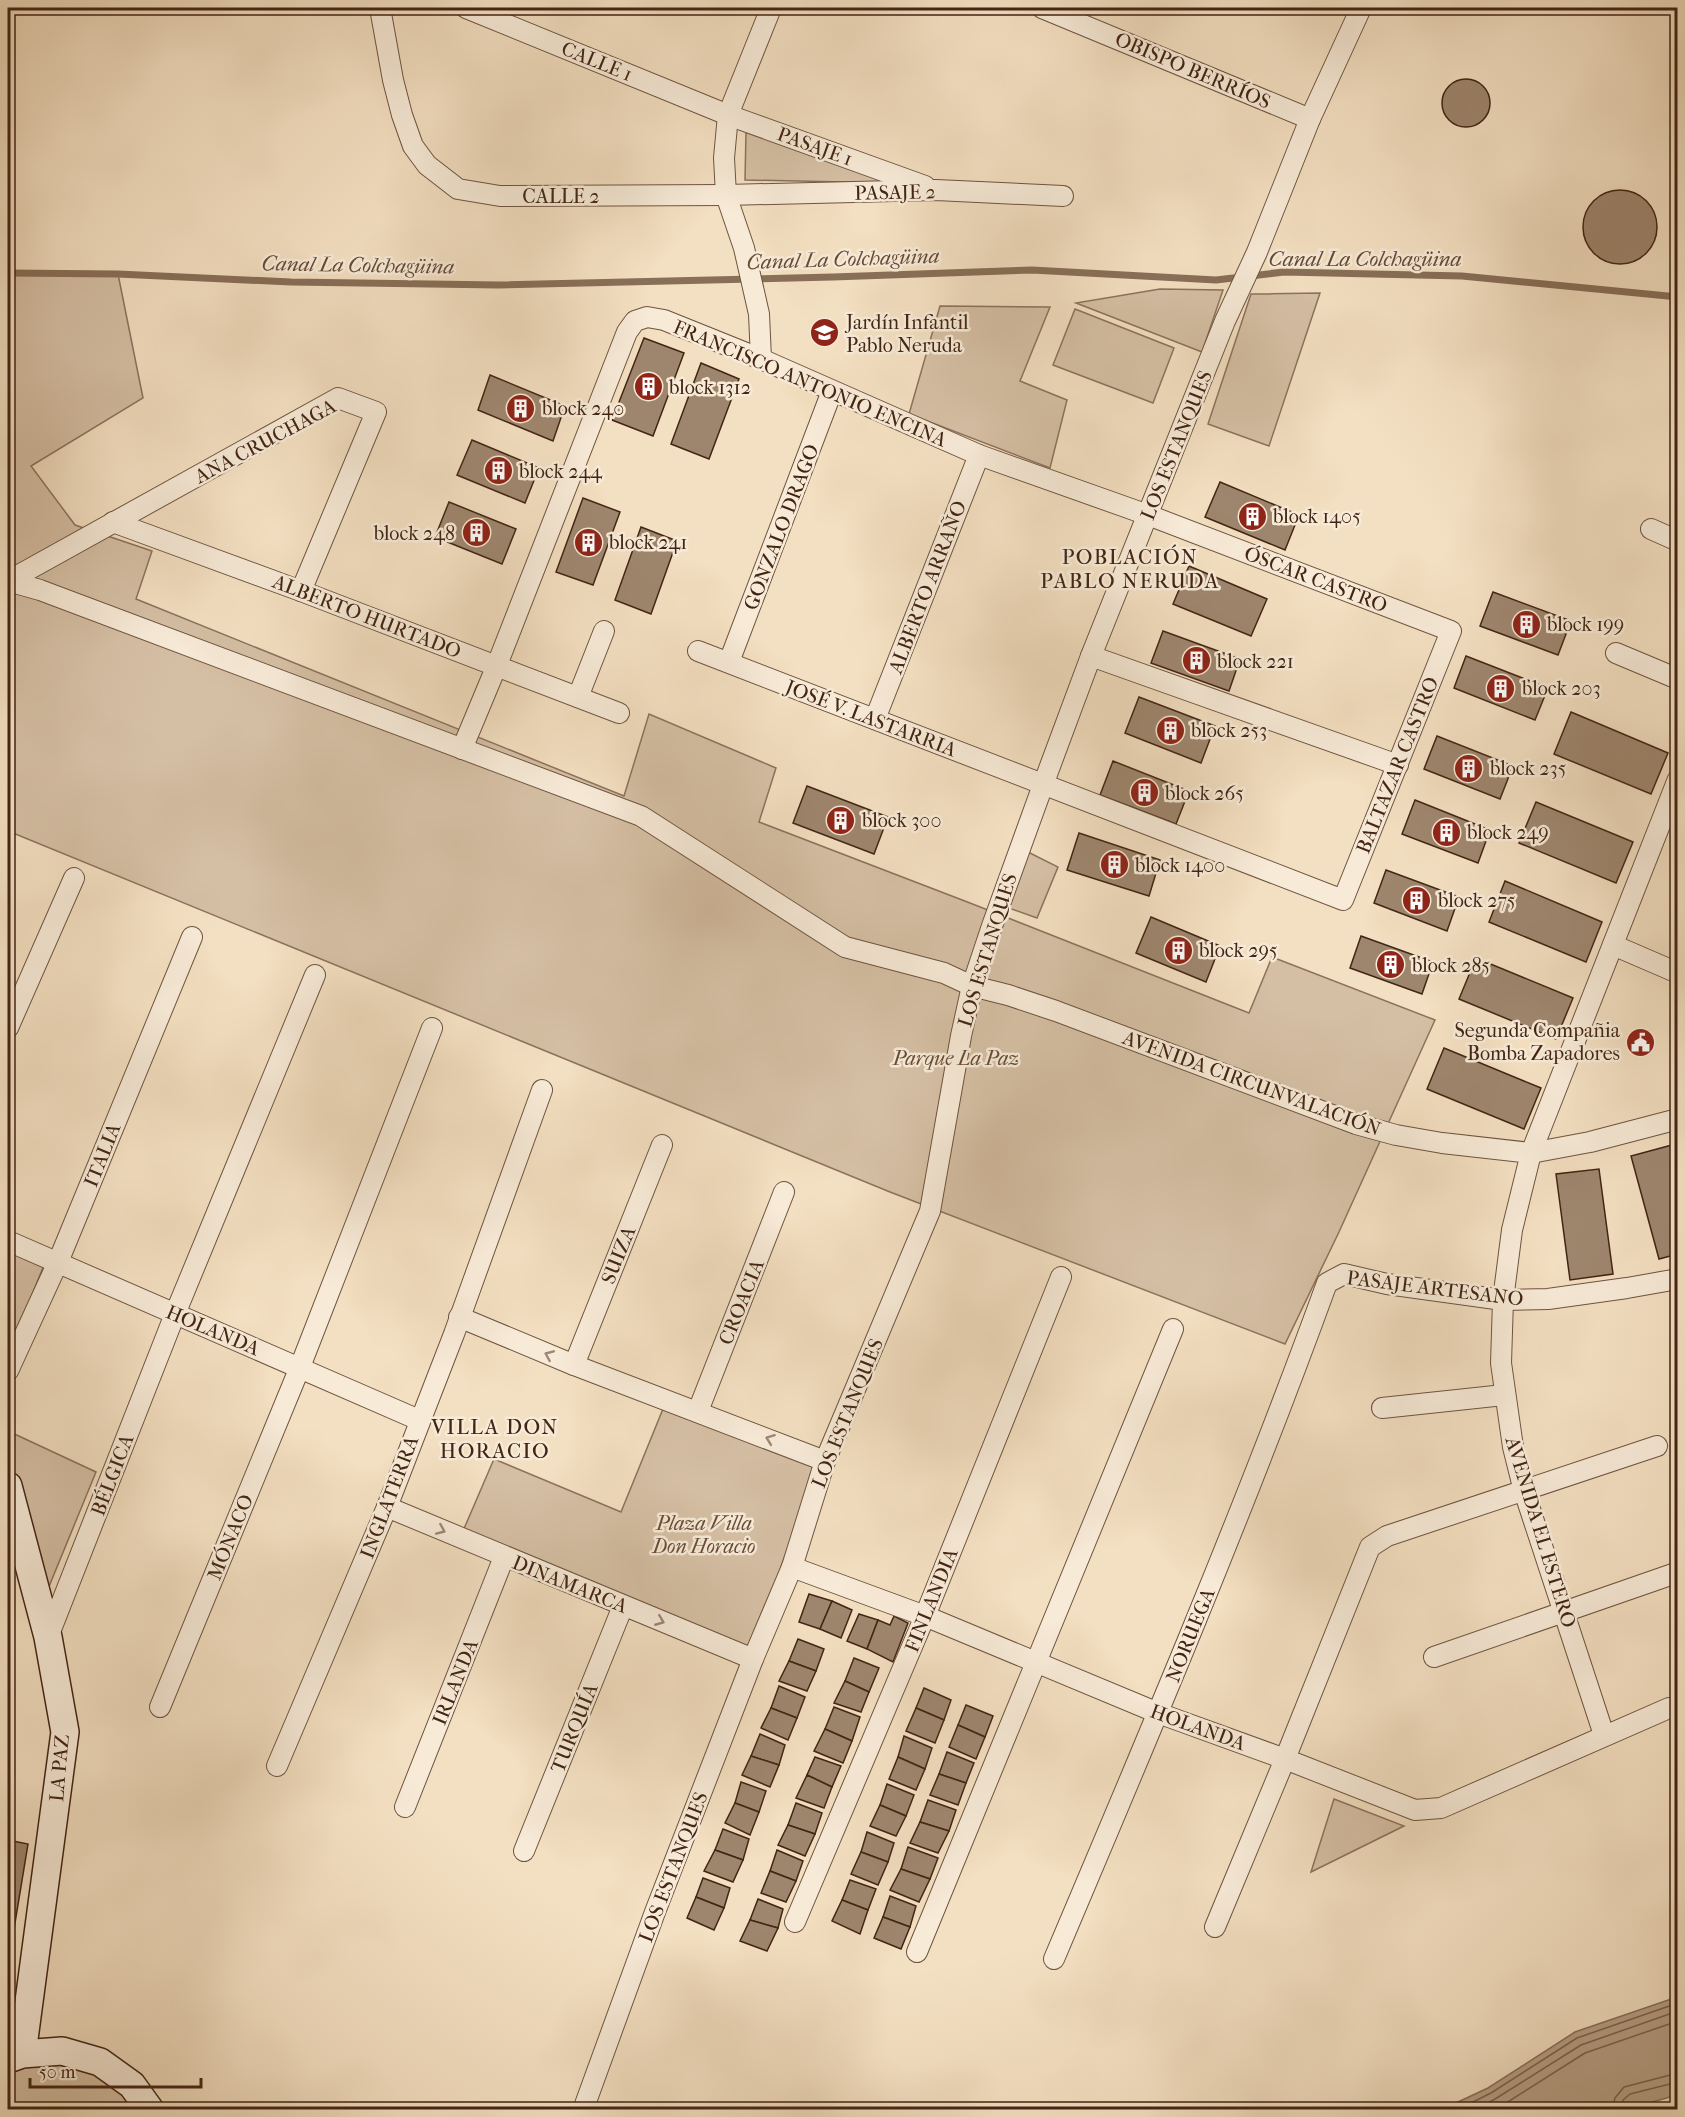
<svg xmlns="http://www.w3.org/2000/svg" width="1685" height="2117" font-family="'IM FELL French Canon',serif">
<rect width="100%" height="100%" fill="#f3dfc1"/>
<filter id="stains"><feTurbulence type="fractalNoise" baseFrequency=".00333" numOctaves="4"/><feColorMatrix values="0 0 0 0 .2 0 0 0 0 .09 0 0 0 0 .02 0 0 0 .5 -.17"/></filter>
<radialGradient id="worn" r=".72"><stop offset=".6" stop-color="#630" stop-opacity="0"/><stop offset="1" stop-color="#630" stop-opacity=".3"/></radialGradient>
<!-- green -->
<g fill="#d5bfa4" stroke="#8c725c" stroke-width="1.5">
<path d="M 746,132 L 894,183 L 745,180 Z"/>
<path d="M 8,273 L 118,274 L 143,398 L 31,466 L 75,525 L 152,551 L 136,599 L 624,796 L 649,714 L 776,768 L 759,822 L 970,903 L 1249,1013 L 1272,957 L 1435,1020 L 1339,1232 L 1285,1344 L 890,1192 L 13,833 L 8,848 Z"/>
<path d="M 1160,289 L 1223,290 L 1202,352 L 1076,303 Z"/>
<path d="M 1320,293 L 1269,446 L 1208,424 L 1251,294 Z"/>
<path d="M 940,306 L 1050,307 L 1020,381 L 1067,400 L 1050,468 L 909,414 Z"/>
<path d="M 1075,309 L 1174,348 L 1153,403 L 1053,365 Z"/>
<path d="M 1026,851 L 1058,867 L 1037,918 L 1006,907 Z"/>
<path d="M 8,1249 L 44,1265 L 8,1354 Z"/>
<path d="M 665,1404 L 819,1462 L 750,1652 L 463,1531 L 494,1459 L 621,1512 Z"/>
<path d="M 8,1431 L 96,1472 L 41,1606 L 8,1486 Z"/>
<path d="M 1334,1799 L 1404,1826 L 1311,1872 Z"/>
<path d="M 54,2058 L 93,2066 L 143,2110 L 8,2110 L 8,2067 Z"/>
</g>
<!-- water -->
<path fill="#b7a086" stroke="#886f58" stroke-width="1.5" d="M 1677,1997 L 1677,2095 L 1628,2109 L 1443,2109 L 1488,2088 L 1575,2032 Z"/>
<g fill="none" stroke-linecap="round" stroke-linejoin="round">
<!-- shore -->
<g stroke="#7c624d" stroke-width="1.5">
<path d="M 1457,2110 L 1491,2093 L 1577,2038 L 1678,2003"/>
<path d="M 1474,2110 L 1495,2099 L 1581,2045 L 1678,2011"/>
<path d="M 1495,2110 L 1585,2053 L 1678,2021"/>
<path d="M 1612,2110 L 1615,2098 L 1624,2087 L 1678,2073"/>
<path d="M 1621,2110 L 1623,2100 L 1630,2094 L 1678,2082"/>
</g>
<!-- stream -->
<path stroke="#886f58" stroke-width="7" d="M 8,273 L 118,274 L 291,282 L 499,285 L 833,277 L 1032,270 L 1216,280 L 1284,272 L 1462,276 L 1678,297"/>
</g>
<!-- building -->
<g fill="#9e866e" stroke="#422514" stroke-width="1.5">
<circle cx="1466" cy="103" r="24"/>
<circle cx="1620" cy="227" r="37"/>
<path d="M 644,338 L 684,353 L 653,436 L 612,420 Z"/>
<path d="M 701,363 L 739,379 L 709,459 L 671,444 Z"/>
<path d="M 490,375 L 565,406 L 553,441 L 478,410 Z"/>
<path d="M 472,440 L 539,468 L 525,503 L 457,475 Z"/>
<path d="M 1220,482 L 1299,515 L 1285,550 L 1205,517 Z"/>
<path d="M 583,498 L 620,512 L 593,585 L 556,572 Z"/>
<path d="M 449,502 L 516,529 L 502,564 L 435,537 Z"/>
<path d="M 641,527 L 677,541 L 651,614 L 615,600 Z"/>
<path d="M 1189,566 L 1267,599 L 1251,636 L 1173,604 Z"/>
<path d="M 1493,592 L 1571,621 L 1558,655 L 1480,626 Z"/>
<path d="M 1163,631 L 1240,659 L 1229,691 L 1151,663 Z"/>
<path d="M 1466,656 L 1548,688 L 1535,720 L 1454,688 Z"/>
<path d="M 1139,697 L 1215,726 L 1201,763 L 1125,733 Z"/>
<path d="M 1571,712 L 1668,753 L 1651,794 L 1554,754 Z"/>
<path d="M 1437,736 L 1513,766 L 1500,799 L 1424,769 Z"/>
<path d="M 1113,761 L 1189,791 L 1176,824 L 1100,795 Z"/>
<path d="M 807,786 L 888,817 L 874,854 L 793,823 Z"/>
<path d="M 1415,800 L 1490,830 L 1478,863 L 1402,834 Z"/>
<path d="M 1536,802 L 1633,842 L 1616,883 L 1519,843 Z"/>
<path d="M 1079,833 L 1160,860 L 1149,896 L 1067,870 Z"/>
<path d="M 1386,870 L 1459,897 L 1447,931 L 1374,903 Z"/>
<path d="M 1505,881 L 1602,922 L 1586,962 L 1489,922 Z"/>
<path d="M 1151,917 L 1220,946 L 1206,982 L 1136,953 Z"/>
<path d="M 1361,936 L 1433,962 L 1422,994 L 1350,968 Z"/>
<path d="M 1476,958 L 1573,998 L 1556,1039 L 1459,999 Z"/>
<path d="M 1444,1048 L 1541,1088 L 1524,1129 L 1427,1089 Z"/>
<path d="M 1672,1145 L 1678,1163 L 1678,1254 L 1659,1259 L 1631,1156 Z"/>
<path d="M 1599,1169 L 1613,1274 L 1570,1280 L 1556,1174 Z"/>
<path d="M 809,1594 L 832,1601 L 820,1629 L 799,1622 Z"/>
<path d="M 832,1601 L 852,1610 L 841,1638 L 820,1629 Z"/>
<path d="M 859,1614 L 878,1620 L 867,1649 L 847,1641 Z"/>
<path d="M 894,1616 L 908,1623 L 893,1662 L 867,1649 L 878,1620 L 890,1625 Z"/>
<path d="M 798,1639 L 824,1649 L 816,1671 L 789,1661 Z"/>
<path d="M 854,1658 L 879,1668 L 869,1692 L 845,1681 Z"/>
<path d="M 789,1661 L 816,1671 L 807,1691 L 779,1681 Z"/>
<path d="M 845,1681 L 869,1692 L 861,1712 L 834,1703 Z"/>
<path d="M 779,1686 L 805,1697 L 797,1718 L 771,1708 Z"/>
<path d="M 924,1688 L 951,1700 L 944,1720 L 916,1708 Z"/>
<path d="M 966,1705 L 993,1716 L 985,1737 L 958,1725 Z"/>
<path d="M 834,1707 L 860,1717 L 852,1741 L 825,1729 Z"/>
<path d="M 771,1708 L 797,1718 L 788,1740 L 761,1728 Z"/>
<path d="M 916,1708 L 944,1720 L 935,1743 L 906,1731 Z"/>
<path d="M 958,1725 L 985,1737 L 976,1759 L 949,1747 Z"/>
<path d="M 825,1729 L 852,1741 L 843,1763 L 814,1751 Z"/>
<path d="M 760,1734 L 785,1745 L 779,1765 L 751,1756 Z"/>
<path d="M 904,1736 L 932,1748 L 925,1769 L 898,1757 Z"/>
<path d="M 947,1752 L 974,1763 L 966,1783 L 939,1774 Z"/>
<path d="M 751,1756 L 779,1765 L 770,1787 L 742,1775 Z"/>
<path d="M 815,1757 L 841,1766 L 832,1787 L 807,1775 Z"/>
<path d="M 898,1757 L 925,1769 L 916,1790 L 889,1779 Z"/>
<path d="M 939,1774 L 966,1783 L 958,1805 L 930,1795 Z"/>
<path d="M 807,1775 L 832,1787 L 824,1808 L 796,1798 Z"/>
<path d="M 741,1782 L 766,1791 L 759,1812 L 735,1803 Z"/>
<path d="M 887,1784 L 914,1795 L 906,1816 L 880,1805 Z"/>
<path d="M 928,1800 L 956,1810 L 949,1831 L 920,1822 Z"/>
<path d="M 735,1803 L 759,1812 L 750,1835 L 725,1823 Z"/>
<path d="M 796,1803 L 822,1813 L 815,1834 L 788,1825 Z"/>
<path d="M 880,1805 L 906,1816 L 896,1836 L 870,1826 Z"/>
<path d="M 920,1822 L 949,1831 L 938,1853 L 910,1843 Z"/>
<path d="M 788,1825 L 815,1834 L 805,1856 L 778,1845 Z"/>
<path d="M 723,1829 L 749,1839 L 743,1860 L 715,1850 Z"/>
<path d="M 867,1832 L 894,1843 L 888,1862 L 861,1852 Z"/>
<path d="M 8,1840 L 28,1844 L 14,1929 L 8,1928 Z"/>
<path d="M 908,1847 L 938,1858 L 930,1879 L 901,1869 Z"/>
<path d="M 715,1850 L 743,1860 L 733,1882 L 704,1871 Z"/>
<path d="M 777,1850 L 803,1861 L 796,1881 L 770,1871 Z"/>
<path d="M 861,1852 L 888,1862 L 878,1885 L 851,1874 Z"/>
<path d="M 901,1869 L 930,1879 L 919,1902 L 890,1890 Z"/>
<path d="M 770,1871 L 796,1881 L 786,1902 L 761,1893 Z"/>
<path d="M 703,1878 L 730,1888 L 724,1908 L 696,1897 Z"/>
<path d="M 850,1880 L 876,1889 L 868,1910 L 842,1900 Z"/>
<path d="M 890,1896 L 916,1906 L 910,1927 L 883,1917 Z"/>
<path d="M 696,1897 L 724,1908 L 714,1930 L 687,1918 Z"/>
<path d="M 758,1899 L 783,1909 L 778,1928 L 750,1920 Z"/>
<path d="M 842,1900 L 868,1910 L 860,1934 L 832,1921 Z"/>
<path d="M 883,1917 L 910,1927 L 901,1949 L 874,1938 Z"/>
<path d="M 750,1920 L 778,1928 L 767,1951 L 740,1941 Z"/>
</g>
<g fill="none" stroke-linecap="round" stroke-linejoin="round">
<defs>
<g id="street">
<path d="M 380,8 L 393,80 L 402,115 L 413,146 L 427,165 L 458,189 L 500,196 L 726,195 L 936,190 L 1063,196"/>
<path d="M 466,8 L 728,115 L 925,186"/>
<path d="M 1042,8 L 1310,119"/>
<path d="M 761,359 L 759,314 L 744,248 L 726,195 L 724,158 L 728,115 L 771,8"/>
<path d="M 113,522 L 301,591 L 619,713"/>
<path d="M 1651,529 L 1678,541"/>
<path d="M 8,581 L 40,590 L 641,816 L 845,947 L 944,973 L 972,986 L 1008,995 L 1056,1011 L 1356,1124 L 1396,1135 L 1442,1143 L 1531,1153 L 1590,1142 L 1678,1119"/>
<path d="M 8,581 L 338,398 L 376,412 L 301,591"/>
<path d="M 1616,653 L 1678,679"/>
<path d="M 1091,656 L 1398,765"/>
<path d="M 729,662 L 832,391"/>
<path d="M 578,697 L 604,631"/>
<path d="M 875,719 L 979,455"/>
<path d="M 462,749 L 497,665 L 627,332 L 635,321 L 647,317 L 664,320 L 761,359 L 979,455 L 1148,515 L 1451,631 L 1343,900 L 698,651"/>
<path d="M 1613,945 L 1678,973"/>
<path d="M 8,1028 L 74,878"/>
<path d="M 8,1241 L 419,1420"/>
<path d="M 459,1317 L 574,1365 L 825,1461"/>
<path d="M 574,1365 L 662,1145"/>
<path d="M 8,1371 L 58,1262 L 192,937"/>
<path d="M 1382,1408 L 1504,1395"/>
<path d="M 698,1411 L 784,1192"/>
<path d="M 387,1507 L 753,1659"/>
<path d="M 792,1567 L 925,1616 L 1158,1713 L 1285,1759 L 1415,1810 L 1441,1808 L 1669,1708"/>
<path d="M 48,1637 L 175,1314 L 315,975"/>
<path d="M 1434,1657 L 1673,1574"/>
<path d="M 160,1707 L 300,1367 L 432,1028"/>
<path d="M 1604,1735 L 1524,1491 L 1513,1447 L 1501,1363 L 1503,1300 L 1512,1230 L 1531,1153 L 1678,779"/>
<path d="M 277,1766 L 387,1507 L 454,1334 L 542,1090"/>
<path d="M 405,1807 L 504,1557"/>
<path d="M 524,1851 L 623,1606"/>
<path d="M 795,1922 L 925,1616 L 1061,1277"/>
<path d="M 1215,1927 L 1285,1759 L 1370,1547 L 1387,1536 L 1657,1446"/>
<path d="M 917,1952 L 1173,1329"/>
<path d="M 1054,1959 C 1149,1735 1244,1511 1327,1283 L 1344,1274 L 1387,1284 L 1503,1300 L 1548,1299 L 1627,1288 L 1678,1279"/>
<path d="M 583,2110 L 655,1912 L 753,1659 L 792,1567 L 825,1461 L 930,1211 L 961,1036 L 972,986 L 992,926 L 1043,785 L 1091,656 L 1225,321 L 1257,252 L 1310,119 L 1361,8"/>
</g>
<g id="secondary">
<path d="M 8,1486 L 48,1637 L 65,1732 L 22,2054"/>
<path d="M 8,2059 L 22,2054 L 62,2051 L 100,2062 L 132,2085 L 150,2110"/>
</g>
</defs>
<!-- street casing -->
<use href="#street" stroke="#6e543f" stroke-width="22"/>
<!-- secondary casing -->
<use href="#secondary" stroke="#422514" stroke-width="30"/>
<!-- street -->
<use href="#street" stroke="#f7ead7" stroke-width="20"/>
<!-- secondary -->
<use href="#secondary" stroke="#f7ead7" stroke-width="27"/>
</g>
<!-- one-way arrows -->
<defs><path id="oneway-chevron" d="M-2-3.5L2.5 0L-2 3.5" fill="none" stroke-width="1.6" stroke-linecap="round" stroke-linejoin="round" transform="scale(1.5)"/></defs>
<g stroke="#9c8876">
<use href="#oneway-chevron" transform="translate(549 1355) rotate(-157)"/>
<use href="#oneway-chevron" transform="translate(770 1439) rotate(-159)"/>
<use href="#oneway-chevron" transform="translate(441 1530) rotate(23)"/>
<use href="#oneway-chevron" transform="translate(660 1621) rotate(22)"/>
</g>
<!-- icons -->
<defs>
<symbol id="school-disc" viewBox="-11 -11 22 22"><circle r="9.5" fill="#8f2418" stroke="#f7ead7"/><path d="M0-5L7-2L0 1L-7-2ZM-4 1L0 2.5L4 1V4Q0 6-4 4Z" fill="#fff"/></symbol>
<symbol id="building-disc" viewBox="-11 -11 22 22"><circle r="9.5" fill="#8f2418" stroke="#f7ead7"/><path d="M-4-6H4V6H1V3H-1V6H-4ZM-2.5-4.3h1.7v1.8h-1.7ZM.8-4.3h1.7v1.8H.8ZM-2.5-1h1.7V.8h-1.7ZM.8-1h1.7V.8H.8Z" fill="#fff"/></symbol>
<symbol id="civic-disc" viewBox="-11 -11 22 22"><circle r="9.5" fill="#8f2418" stroke="#f7ead7"/><path d="M-.6-6.5H3V-4.5H.6V-3L4-1V1h2V6H-6V1h2V-1L-.6-3ZM-1.2 2.5V6h2.4V2.5Z" fill="#fff"/></symbol>
</defs>
<g fill-rule="evenodd">
<use href="#school-disc" x="808" y="316" width="33" height="33"/>
<use href="#building-disc" x="632" y="370" width="33" height="33"/>
<use href="#building-disc" x="504" y="392" width="33" height="33"/>
<use href="#building-disc" x="482" y="454" width="33" height="33"/>
<use href="#building-disc" x="1236" y="500" width="33" height="33"/>
<use href="#building-disc" x="460" y="516" width="33" height="33"/>
<use href="#building-disc" x="572" y="526" width="33" height="33"/>
<use href="#building-disc" x="1510" y="608" width="33" height="33"/>
<use href="#building-disc" x="1180" y="644" width="33" height="33"/>
<use href="#building-disc" x="1484" y="672" width="33" height="33"/>
<use href="#building-disc" x="1154" y="714" width="33" height="33"/>
<use href="#building-disc" x="1452" y="752" width="33" height="33"/>
<use href="#building-disc" x="1128" y="776" width="33" height="33"/>
<use href="#building-disc" x="824" y="804" width="33" height="33"/>
<use href="#building-disc" x="1430" y="816" width="33" height="33"/>
<use href="#building-disc" x="1098" y="848" width="33" height="33"/>
<use href="#building-disc" x="1400" y="884" width="33" height="33"/>
<use href="#building-disc" x="1162" y="934" width="33" height="33"/>
<use href="#building-disc" x="1374" y="948" width="33" height="33"/>
<use href="#civic-disc" x="1624" y="1026" width="33" height="33"/>
</g>
<g text-anchor="middle" stroke-width="5" stroke-linejoin="round" paint-order="stroke">
<!-- street labels -->
<g font-size="20" fill="#422514" stroke="#f7ead7">
<text transform="translate(597 61) rotate(22)" y="7">CALLE 1</text>
<text transform="translate(1193 70) rotate(23)" y="7">OBISPO BERRÍOS</text>
<text transform="translate(815 146) rotate(20)" y="7">PASAJE 1</text>
<text transform="translate(895 192) rotate(-1)" y="7">PASAJE 2</text>
<text x="561" y="203">CALLE 2</text>
<text transform="translate(810 383) rotate(23)" y="7">FRANCISCO ANTONIO ENCINA</text>
<text transform="translate(265 441) rotate(-28)" y="7">ANA CRUCHAGA</text>
<text transform="translate(1176 445) rotate(-68)" y="7">LOS ESTANQUES</text>
<text transform="translate(781 527) rotate(-69)" y="7">GONZALO DRAGO</text>
<text transform="translate(1316 579) rotate(21)" y="7">ÓSCAR CASTRO</text>
<text transform="translate(927 587) rotate(-69)" y="7">ALBERTO ARRAÑO</text>
<text transform="translate(367 616) rotate(21)" y="7">ALBERTO HURTADO</text>
<text transform="translate(871 718) rotate(21)" y="7">JOSÉ V. LASTARRIA</text>
<text transform="translate(1397 765) rotate(-68)" y="7">BALTAZAR CASTRO</text>
<text transform="translate(987 950) rotate(-73)" y="7">LOS ESTANQUES</text>
<text transform="translate(1252 1083) rotate(20)" y="7">AVENIDA CIRCUNVALACIÓN</text>
<text transform="translate(102 1155) rotate(-68)" y="7">ITALIA</text>
<text transform="translate(618 1255) rotate(-68)" y="7">SUIZA</text>
<text transform="translate(1435 1288) rotate(7)" y="7">PASAJE ARTESANO</text>
<text transform="translate(741 1302) rotate(-68)" y="7">CROACIA</text>
<text transform="translate(213 1330) rotate(23)" y="7">HOLANDA</text>
<text transform="translate(847 1413) rotate(-68)" y="7">LOS ESTANQUES</text>
<text transform="translate(112 1475) rotate(-69)" y="7">BÉLGICA</text>
<text transform="translate(389 1497) rotate(-69)" y="7">INGLATERRA</text>
<text transform="translate(1541 1532) rotate(73)" y="7">AVENIDA EL ESTERO</text>
<text transform="translate(230 1537) rotate(-68)" y="7">MÓNACO</text>
<text transform="translate(570 1584) rotate(22)" y="7">DINAMARCA</text>
<text transform="translate(931 1600) rotate(-68)" y="7">FINLANDIA</text>
<text transform="translate(1190 1635) rotate(-68)" y="7">NORUEGA</text>
<text transform="translate(455 1682) rotate(-68)" y="7">IRLANDA</text>
<text transform="translate(1198 1727) rotate(20)" y="7">HOLANDA</text>
<text transform="translate(574 1728) rotate(-68)" y="7">TURQUÍA</text>
<text transform="translate(59 1768) rotate(-85)" y="7">LA PAZ</text>
<text transform="translate(673 1867) rotate(-69)" y="7">LOS ESTANQUES</text>
</g>
<!-- poi labels -->
<g font-size="20" fill="#422514" stroke="#f7ead7" text-anchor="start">
<text x="846" y="329">Jardín Infantil<tspan x="846" dy="23">Pablo Neruda</tspan></text>
<text x="669" y="394">block 1312</text>
<text x="542" y="415">block 240</text>
<text x="519" y="478">block 244</text>
<text x="1273" y="523">block 1405</text>
<text x="455" y="540" text-anchor="end">block 248</text>
<text x="609" y="549">block 241</text>
<text x="1547" y="631">block 199</text>
<text x="1217" y="668">block 221</text>
<text x="1522" y="695">block 203</text>
<text x="1191" y="737">block 253</text>
<text x="1490" y="775">block 235</text>
<text x="1165" y="800">block 265</text>
<text x="862" y="827">block 300</text>
<text x="1467" y="839">block 249</text>
<text x="1135" y="872">block 1400</text>
<text x="1438" y="907">block 275</text>
<text x="1199" y="957">block 295</text>
<text x="1412" y="972">block 285</text>
<text x="1620" y="1037" text-anchor="end">Segunda Compañia<tspan x="1620" dy="23">Bomba Zapadores</tspan></text>
</g>
<!-- park labels -->
<g font-size="20" font-style="italic" fill="#674c38" stroke="#f7ead7">
<text x="956" y="1065">Parque La Paz</text>
<text x="704" y="1530">Plaza Villa<tspan x="704" dy="23">Don Horacio</tspan></text>
</g>
<!-- water labels -->
<g font-size="21" font-style="italic" fill="#654a36" stroke="#f7ead7">
<text transform="translate(843 259) rotate(-2)" y="7">Canal La Colchagüina</text>
<text x="1365" y="266">Canal La Colchagüina</text>
<text transform="translate(358 265) rotate(1)" y="7">Canal La Colchagüina</text>
</g>
<!-- neighbourhood labels -->
<g font-size="21" letter-spacing="1.5" fill="#422514" stroke="#f7ead7">
<text x="1130" y="564">POBLACIÓN<tspan x="1130" dy="24">PABLO NERUDA</tspan></text>
<text x="495" y="1434">VILLA DON<tspan x="495" dy="24">HORACIO</tspan></text>
</g>
</g>
<!-- margin -->
<rect width="1685" height="2117" fill="none" stroke="#f3dfc1" stroke-width="30"/>
<rect x="9" y="9" width="1667" height="2099" fill="none" stroke="#422514" stroke-width="3"/>
<rect x="15" y="15" width="1655" height="2087" fill="none" stroke="#422514" stroke-width="1.5"/>
<!-- scale -->
<path d="M30 2078v9h171v-9" fill="none" stroke="#422514" stroke-width="3"/>
<text x="39" y="2078" font-size="18" fill="#422514" stroke="#f7ead7" stroke-width="4.5" paint-order="stroke">50 m</text>
<rect width="100%" height="100%" filter="url(#stains)"/>
<rect width="100%" height="100%" fill="url(#worn)"/>
</svg>
